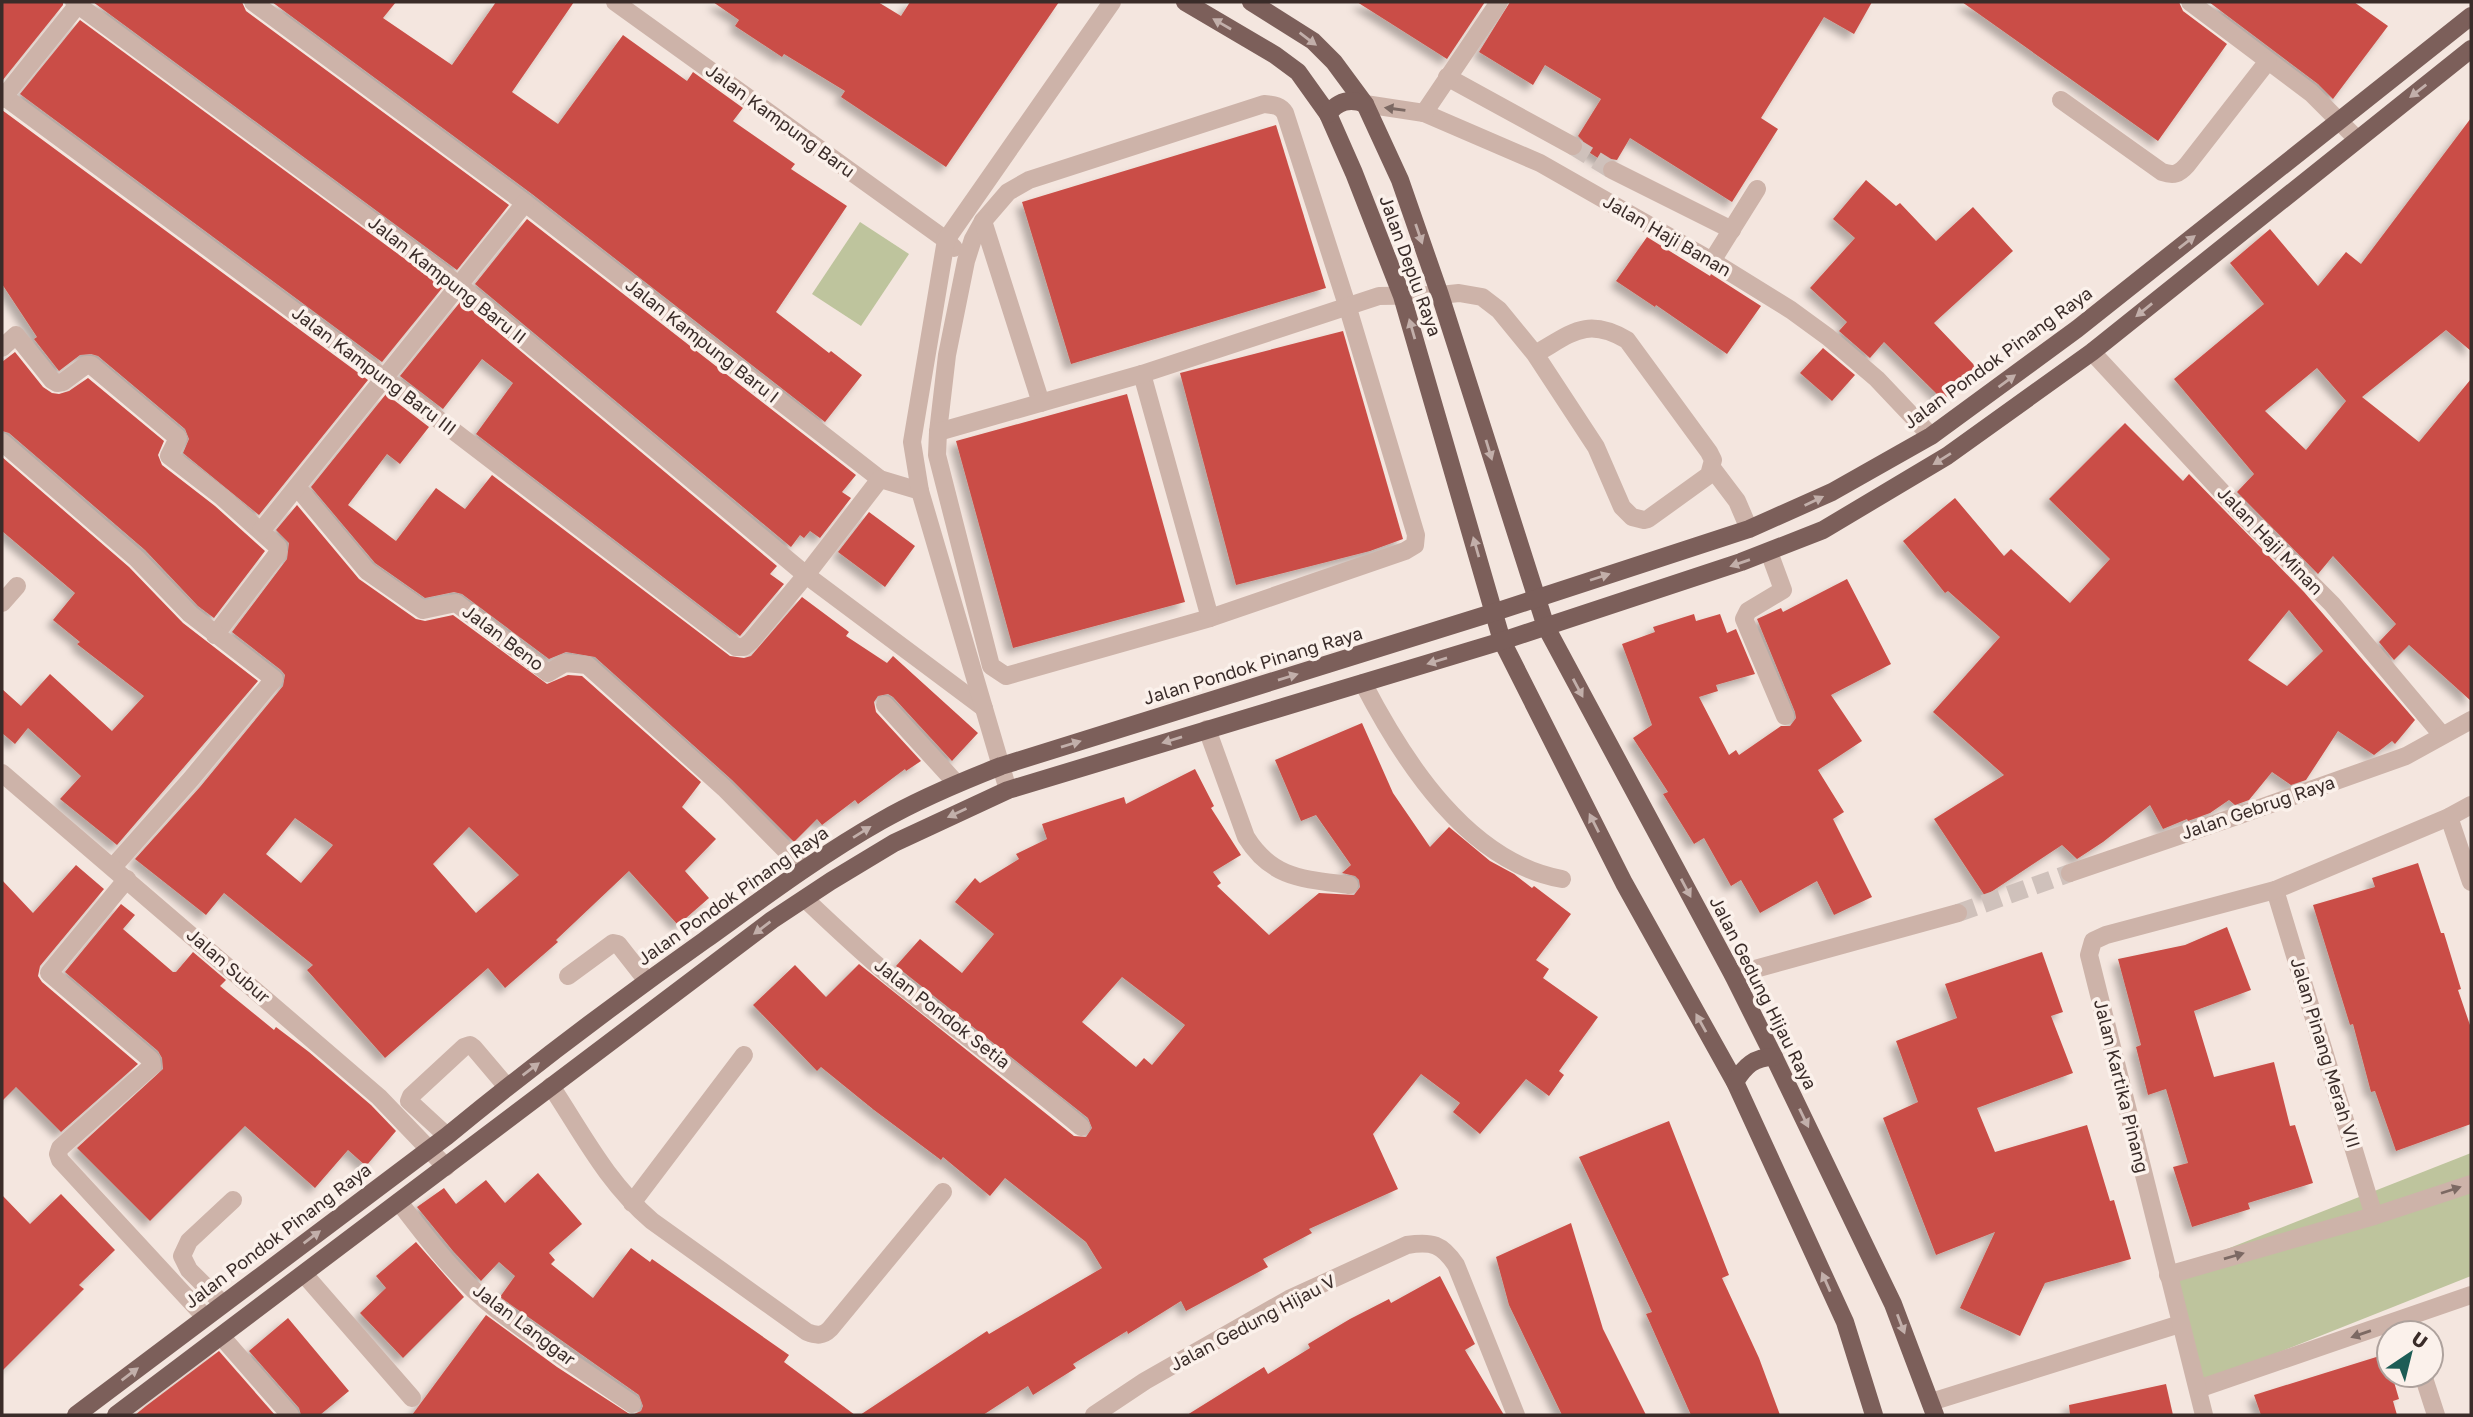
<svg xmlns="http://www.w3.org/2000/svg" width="2473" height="1417" font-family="'Golos Text',sans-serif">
<defs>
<filter id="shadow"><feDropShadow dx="-6" dy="6" stdDeviation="3.5" flood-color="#0004"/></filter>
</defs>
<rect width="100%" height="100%" fill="#f4e6df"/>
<!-- green -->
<g fill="#bec49d">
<path d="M 860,222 L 909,254 L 861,326 L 812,294 Z"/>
<path d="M 2471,1153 L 2471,1276 L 2202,1383 L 2176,1269 Z"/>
</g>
<!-- building -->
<g fill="#ca4e46" fill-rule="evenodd" filter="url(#shadow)">
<path d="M 2,2 L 63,2 L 63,5 L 2,81 Z"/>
<path d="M 93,2 L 242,2 L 246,11 L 509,205 L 457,270 Z"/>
<path d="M 272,2 L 396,2 L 383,18 L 452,65 L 496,2 L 574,2 L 512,92 L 558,124 L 623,35 L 687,81 L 693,72 L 743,108 L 733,121 L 795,164 L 791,169 L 847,206 L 776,312 L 829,353 L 831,351 L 862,375 L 825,422 L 532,194 Z"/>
<path d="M 713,2 L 878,2 L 901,16 L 910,2 L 1059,2 L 946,167 L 841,97 L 845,91 L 784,54 L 782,57 L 735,26 L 739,20 Z"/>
<path d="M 1357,2 L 1485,2 L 1447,59 Z"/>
<path d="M 1510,2 L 1872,2 L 1854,34 L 1824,17 L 1761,118 L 1778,129 L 1732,202 L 1630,138 L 1617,160 L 1611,159 L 1604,162 L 1584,149 L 1583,141 L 1578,136 L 1601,99 L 1545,65 L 1533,85 L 1479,52 Z"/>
<path d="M 1962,2 L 2179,2 L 2183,11 L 2227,44 L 2158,141 Z"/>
<path d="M 2209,2 L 2354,2 L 2388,26 L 2333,99 L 2318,84 Z"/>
<path d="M 80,20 L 443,287 L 382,362 L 20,94 Z"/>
<path d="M 2,110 L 368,380 L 259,515 L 183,453 L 189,439 L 185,429 L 98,356 L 91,354 L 80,355 L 59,371 L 34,339 L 37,337 L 2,284 Z"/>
<path d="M 2471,118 L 2471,351 L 2446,330 L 2362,397 L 2419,442 L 2471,379 L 2471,701 L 2409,645 L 2394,660 L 2379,642 L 2396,624 L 2333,556 L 2318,574 L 2237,492 L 2254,474 L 2174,379 L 2264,304 L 2230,263 L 2270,229 L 2318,286 L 2346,252 L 2361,264 ZM 2317,368 L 2346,401 L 2306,450 L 2265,411 Z"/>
<path d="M 1276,125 L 1326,288 L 1071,364 L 1022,202 Z"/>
<path d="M 1866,180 L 1896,206 L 1900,203 L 1936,241 L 1973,207 L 2013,251 L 1934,323 L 1976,367 L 1943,400 L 1884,342 L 1870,358 L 1839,331 L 1847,322 L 1810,288 L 1855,238 L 1833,219 Z"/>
<path d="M 527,219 L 856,475 L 842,492 L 851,498 L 820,538 L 810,531 L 804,538 L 800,535 L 791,547 L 475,284 Z"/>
<path d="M 1647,237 L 1710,276 L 1711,274 L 1761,306 L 1727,354 L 1656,305 L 1655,307 L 1616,281 Z"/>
<path d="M 461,301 L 777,566 L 770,574 L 784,584 L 740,636 L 476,434 L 513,383 L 482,359 L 443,409 L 400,376 Z"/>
<path d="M 1343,331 L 1403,539 L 1370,551 L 1236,585 L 1180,373 Z"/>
<path d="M 1823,348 L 1855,375 L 1832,401 L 1800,373 Z"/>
<path d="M 15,352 L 43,387 L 52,393 L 59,394 L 69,391 L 88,378 L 164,441 L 158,455 L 162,465 L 215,506 L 265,551 L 214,618 L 198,606 L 145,550 L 9,433 L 2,431 L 2,362 Z"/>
<path d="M 386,394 L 429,427 L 400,464 L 387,454 L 348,505 L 396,541 L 436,488 L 465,509 L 492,475 L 730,656 L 744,658 L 751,656 L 802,597 L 849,632 L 846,636 L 887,663 L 893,656 L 978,733 L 952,761 L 893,697 L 888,694 L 878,696 L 874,702 L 876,712 L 921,761 L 906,771 L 905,769 L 858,804 L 855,800 L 822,825 L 817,819 L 794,842 L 732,780 L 595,657 L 566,652 L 549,659 L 462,594 L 454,592 L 425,598 L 375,563 L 311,487 Z"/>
<path d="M 1127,394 L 1185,602 L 1013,648 L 956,441 Z"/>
<path d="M 2125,423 L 2183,481 L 2189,474 L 2304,592 L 2415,720 L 2395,744 L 2392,741 L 2374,755 L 2338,731 L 2306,780 L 2291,785 L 2272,772 L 2249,800 L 2235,805 L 2229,800 L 2210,813 L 2188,821 L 2187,819 L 2163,829 L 2150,805 L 2103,842 L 2077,859 L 2062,845 L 1985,896 L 1934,819 L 2004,775 L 1933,712 L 2000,637 L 1948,591 L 1945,593 L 1903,541 L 1955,498 L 2004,556 L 2011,549 L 2070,603 L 2110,559 L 2049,499 ZM 2289,610 L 2323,651 L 2287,686 L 2248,660 Z"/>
<path d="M 2,457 L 129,567 L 183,623 L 258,681 L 117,845 L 60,799 L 81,776 L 28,728 L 15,744 L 2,733 L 2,689 L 21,706 L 50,674 L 112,731 L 144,696 L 77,644 L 80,642 L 53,620 L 75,593 L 2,531 Z"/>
<path d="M 297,505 L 359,579 L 416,619 L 425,621 L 453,615 L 547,684 L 568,675 L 582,676 L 701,782 L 682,807 L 716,839 L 685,871 L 709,898 L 678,925 L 629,871 L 556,940 L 558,942 L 505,988 L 488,968 L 385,1058 L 307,970 L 313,965 L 224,893 L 206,915 L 135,859 L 200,787 L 283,686 L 285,675 L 281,670 L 232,632 L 287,559 L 289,543 L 276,530 ZM 295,818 L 333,845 L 301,883 L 266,854 ZM 469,827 L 519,875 L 476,913 L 433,864 Z"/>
<path d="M 869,512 L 915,546 L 885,587 L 838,552 Z"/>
<path d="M 1847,579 L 1891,664 L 1831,695 L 1862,741 L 1818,770 L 1844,812 L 1833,819 L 1872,897 L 1834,915 L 1817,881 L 1760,913 L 1741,880 L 1731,886 L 1704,838 L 1694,844 L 1663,794 L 1668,792 L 1633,738 L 1652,725 L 1622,644 L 1655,632 L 1653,627 L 1694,614 L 1696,621 L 1720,614 L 1727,633 L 1736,629 L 1755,674 L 1716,685 L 1718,691 L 1699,697 L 1729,755 L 1736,750 L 1739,755 L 1781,726 L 1790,726 L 1796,718 L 1795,712 L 1757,619 L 1781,608 L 1783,612 Z"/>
<path d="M 1362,723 L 1393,793 L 1430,847 L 1449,827 L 1490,861 L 1514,874 L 1532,888 L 1534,886 L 1571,914 L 1536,960 L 1549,969 L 1543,978 L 1598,1017 L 1559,1071 L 1564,1075 L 1549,1096 L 1526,1079 L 1480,1134 L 1453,1112 L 1460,1103 L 1421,1074 L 1373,1134 L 1398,1189 L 1309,1229 L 1312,1233 L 1263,1259 L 1268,1267 L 1186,1311 L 1181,1301 L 1128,1334 L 1127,1331 L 1073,1364 L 1076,1368 L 1033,1395 L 1028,1386 L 983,1415 L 860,1415 L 987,1331 L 989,1334 L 1102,1268 L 1086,1242 L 1005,1178 L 990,1196 L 943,1157 L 941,1160 L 874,1110 L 821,1067 L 817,1071 L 753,1005 L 795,965 L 826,997 L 859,964 L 1074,1136 L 1086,1137 L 1092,1128 L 1088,1118 L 896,966 L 920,939 L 962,973 L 994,934 L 955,902 L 975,878 L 980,883 L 1019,859 L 1016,854 L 1047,839 L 1042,824 L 1124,797 L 1126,804 L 1195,769 L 1214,806 L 1211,808 L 1241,855 L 1213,872 L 1221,883 L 1217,886 L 1269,935 L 1319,893 L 1354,895 L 1360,887 L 1359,880 L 1355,876 L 1342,873 L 1351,865 L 1316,815 L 1301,821 L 1275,760 ZM 1122,977 L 1185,1025 L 1152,1065 L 1144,1058 L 1136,1067 L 1082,1022 Z"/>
<path d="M 2418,863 L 2441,933 L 2444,933 L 2461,989 L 2458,990 L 2471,1028 L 2471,1124 L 2396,1151 L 2375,1091 L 2371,1092 L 2353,1024 L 2350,1025 L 2313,905 L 2375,887 L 2372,878 Z"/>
<path d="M 76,865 L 104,889 L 40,966 L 38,976 L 42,982 L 138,1064 L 61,1132 L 16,1087 L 2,1101 L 2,880 L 33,913 Z"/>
<path d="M 121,904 L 135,915 L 123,929 L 173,972 L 176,972 L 193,952 L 226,980 L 220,986 L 274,1030 L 276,1027 L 309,1052 L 371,1105 L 396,1131 L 366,1166 L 348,1150 L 315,1188 L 245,1126 L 150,1221 L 77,1148 L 163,1069 L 162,1058 L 158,1051 L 65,972 Z"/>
<path d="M 2227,927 L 2251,990 L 2194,1011 L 2214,1077 L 2274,1062 L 2290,1126 L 2295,1125 L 2313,1183 L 2248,1203 L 2250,1209 L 2192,1227 L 2173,1167 L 2188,1163 L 2166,1089 L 2148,1095 L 2136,1047 L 2141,1045 L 2118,959 L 2185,945 Z"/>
<path d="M 2042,952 L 2063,1012 L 2051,1016 L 2073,1073 L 1977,1108 L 1995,1152 L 2087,1125 L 2110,1201 L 2114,1200 L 2131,1259 L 2045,1283 L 2020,1336 L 1960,1308 L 1995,1232 L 1936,1255 L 1883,1118 L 1918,1102 L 1896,1041 L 1957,1018 L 1945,984 Z"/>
<path d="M 1669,1121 L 1729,1275 L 1722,1278 L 1759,1358 L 1780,1415 L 1691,1415 L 1646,1314 L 1652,1312 L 1579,1157 Z"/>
<path d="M 538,1173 L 582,1224 L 549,1253 L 555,1260 L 551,1264 L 593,1298 L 631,1248 L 650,1262 L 652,1259 L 789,1355 L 784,1362 L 855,1415 L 632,1415 L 641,1411 L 643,1406 L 639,1395 L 500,1297 L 515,1276 L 499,1262 L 481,1281 L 453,1251 L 417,1207 L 444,1188 L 456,1204 L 486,1180 L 505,1203 Z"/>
<path d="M 61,1194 L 115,1250 L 79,1285 L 84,1289 L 2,1371 L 2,1195 L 30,1224 Z"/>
<path d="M 1571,1223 L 1603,1329 L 1646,1415 L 1562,1415 L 1509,1305 L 1496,1257 Z"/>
<path d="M 416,1242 L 464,1297 L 403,1358 L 360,1313 L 386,1288 L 376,1276 Z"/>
<path d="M 1440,1276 L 1475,1344 L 1465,1350 L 1504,1415 L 1187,1415 L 1264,1367 L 1268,1374 L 1310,1348 L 1308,1344 L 1350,1319 L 1389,1299 L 1391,1303 Z"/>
<path d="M 486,1315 L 557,1367 L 631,1415 L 412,1415 Z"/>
<path d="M 288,1318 L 349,1391 L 320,1415 L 301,1415 L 299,1408 L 249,1351 Z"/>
<path d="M 219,1351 L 275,1415 L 135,1415 L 146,1406 Z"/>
<path d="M 2386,1354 L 2389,1375 L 2392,1375 L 2399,1399 L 2393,1401 L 2397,1415 L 2261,1415 L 2254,1395 Z"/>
<path d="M 2166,1384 L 2173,1415 L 2070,1415 L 2069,1405 Z"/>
</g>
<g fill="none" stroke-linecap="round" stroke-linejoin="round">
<!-- minor-tunnel -->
<g stroke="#cfc1bb" stroke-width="18" stroke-dasharray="18 9" stroke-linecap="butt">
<path d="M 1573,146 L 1612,170"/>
<path d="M 1958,913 L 2070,873"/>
</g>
<!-- minor -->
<g stroke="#cdb3a9" stroke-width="18">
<path d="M 74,2 L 460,286 L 806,575 L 984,708"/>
<path d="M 253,2 L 525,203 L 880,479"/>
<path d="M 615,2 L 946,240 L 954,248"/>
<path d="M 2190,2 L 2311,93 L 2357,139"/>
<path d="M 1447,77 L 1573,146"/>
<path d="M 2,95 L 383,377 L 736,647 L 744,647 L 751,641 L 806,575 L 880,479 L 920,491"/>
<path d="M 2,99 L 80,2"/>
<path d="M 2061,100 L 2162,172 C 2174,176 2179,174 2187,165 L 2268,61"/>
<path d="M 1264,104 C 1273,105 1280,105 1285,113 L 1347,305 L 1416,535 L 1415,545 L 1405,551 L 1210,618 L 1006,676 L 991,666 L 937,455 L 938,432 L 947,355 L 966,261 L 973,239 L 983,221 L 1008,192 L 1029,180 Z"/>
<path d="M 1365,104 L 1424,113 L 1540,163 L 1712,261 L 1791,310 L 1828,337 L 1877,379 L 1931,436"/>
<path d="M 1424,113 L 1499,2"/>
<path d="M 1612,170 L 1732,230"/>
<path d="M 983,221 L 1041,403"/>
<path d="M 1712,261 L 1757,189"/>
<path d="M 2,348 L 16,335 L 52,380 L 57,383 L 63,382 L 86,365 L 91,365 L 178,438 L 169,456 L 222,497 L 278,547 L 278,553 L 215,635"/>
<path d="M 2092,352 L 2248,520 L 2332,604 L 2442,735"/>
<path d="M 1142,374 L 1210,618"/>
<path d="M 938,432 L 1142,374 L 1379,296 L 1440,295 L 1459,293 L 1482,297 L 1499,310 L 1535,354 L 1596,447 L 1622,507 L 1632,517 L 1644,520 L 1648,519 L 1709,475 L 1713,460 L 1709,452 L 1627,340 C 1586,316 1571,334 1535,354"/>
<path d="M 2,442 L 137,559 L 190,614 L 274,679 L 191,779 L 113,867"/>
<path d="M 1712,468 L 1737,501 L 1749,529"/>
<path d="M 297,487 L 367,571 L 423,610 L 456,603 L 548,673 L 565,663 L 587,665 L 724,788 L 804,869"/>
<path d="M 261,531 L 525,203"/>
<path d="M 1769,552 L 1783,590 L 1748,611 L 1744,619 L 1785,716"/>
<path d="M 2,603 L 17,586"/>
<path d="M 1363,683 C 1404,762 1468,862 1562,879"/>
<path d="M 885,705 L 956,783"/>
<path d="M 1207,729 L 1246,837 C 1272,879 1304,879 1349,885"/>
<path d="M 2,773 L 379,1097 L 446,1167"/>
<path d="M 1008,790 L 920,491 L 912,442 L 946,240 L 1112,2"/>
<path d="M 2449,817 L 2471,882"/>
<path d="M 2070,873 L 2240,815 L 2406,756 L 2471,720"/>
<path d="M 127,879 L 49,973 L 151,1060 L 152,1066 L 60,1148 L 58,1154 L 60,1160 L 205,1317"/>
<path d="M 2275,890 L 2374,1216"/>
<path d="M 805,899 C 835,927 865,956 896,981 C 957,1031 1021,1076 1081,1127"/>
<path d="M 1733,975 L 1958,913"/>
<path d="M 568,976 L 613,943 L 618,944 L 647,981"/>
<path d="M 551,1086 C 584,1136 606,1181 652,1221 L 807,1332 C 817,1336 823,1336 830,1329 L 943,1192"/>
<path d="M 447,1136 L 409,1101 L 411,1096 L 464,1047 L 470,1045 L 474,1048 L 507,1087"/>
<path d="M 399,1202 C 428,1240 458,1280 496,1309 C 540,1343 587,1373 632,1404"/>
<path d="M 632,1203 L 744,1055"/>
<path d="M 304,1274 L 412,1398"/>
<path d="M 2168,1275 L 2374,1216 L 2471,1184"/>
<path d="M 223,1304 L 189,1270 L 182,1256 L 189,1241 L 233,1200"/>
<path d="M 221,1336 L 290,1415"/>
<path d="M 2423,1375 L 2436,1415"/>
<path d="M 2198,1389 L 2471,1295"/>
<path d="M 1931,1402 L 2180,1324"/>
<path d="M 1094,1415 L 1145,1381 L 1289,1299 L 1407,1245 C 1432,1241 1442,1244 1456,1265 L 1516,1415"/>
<path d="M 2204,1415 L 2089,955 L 2093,941 L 2106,935 L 2275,890 L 2449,817 L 2471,805"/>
</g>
<!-- major -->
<g stroke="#7c5f5a" stroke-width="18">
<path d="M 1185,2 L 1275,55 L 1298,72 L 1328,114 L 1354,173 L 1402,296 L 1502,641 L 1624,883 L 1735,1082 L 1845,1322 L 1874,1415"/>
<path d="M 1251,2 L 1313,41 L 1334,62 L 1365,104 L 1400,180 L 1440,295 L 1546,627 L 1733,975 L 1774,1057 L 1893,1304 L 1935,1415"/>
<path d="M 1328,114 C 1338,101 1350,98 1365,104"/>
<path d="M 1735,1082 C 1745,1066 1754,1057 1774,1057"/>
<path d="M 76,1415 L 447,1136 C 531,1067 617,1002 705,940 C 762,899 819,856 881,821 C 919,799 960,782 1001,766 L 1495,612 L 1749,529 L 1832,492 L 1931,436 L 2077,329 L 2471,16"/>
<path d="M 116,1415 L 772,920 L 831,881 L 894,843 L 1008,790 L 1502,641 L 1741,562 L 1823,530 L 1947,456 L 2092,352 L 2471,49"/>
</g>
</g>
<!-- one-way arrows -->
<defs><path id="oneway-solid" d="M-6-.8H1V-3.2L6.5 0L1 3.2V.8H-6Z" transform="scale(1.75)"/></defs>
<g fill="#c2afaa">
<use href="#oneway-solid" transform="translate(1222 24) rotate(-150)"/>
<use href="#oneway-solid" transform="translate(1308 39) rotate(37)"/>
<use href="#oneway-solid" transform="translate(2418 91) rotate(142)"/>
<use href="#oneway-solid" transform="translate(1419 234) rotate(71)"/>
<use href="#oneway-solid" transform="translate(2187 242) rotate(-38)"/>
<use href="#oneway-solid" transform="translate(2144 310) rotate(141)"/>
<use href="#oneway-solid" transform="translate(1412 329) rotate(-106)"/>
<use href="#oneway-solid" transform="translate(2007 381) rotate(-36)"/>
<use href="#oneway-solid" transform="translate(1489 450) rotate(73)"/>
<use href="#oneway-solid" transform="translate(1942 459) rotate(148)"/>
<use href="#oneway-solid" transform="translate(1814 501) rotate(-26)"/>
<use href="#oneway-solid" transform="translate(1476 547) rotate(-106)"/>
<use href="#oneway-solid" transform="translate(1740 563) rotate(161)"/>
<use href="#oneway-solid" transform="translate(1600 577) rotate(-18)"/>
<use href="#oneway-solid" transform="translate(1437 661) rotate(163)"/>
<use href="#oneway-solid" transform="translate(1288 677) rotate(-17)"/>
<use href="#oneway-solid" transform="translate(1578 688) rotate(62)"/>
<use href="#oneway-solid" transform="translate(1172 740) rotate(163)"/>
<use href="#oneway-solid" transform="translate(1071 744) rotate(-17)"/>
<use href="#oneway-solid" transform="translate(957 813) rotate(155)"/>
<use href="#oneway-solid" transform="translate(1594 823) rotate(-117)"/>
<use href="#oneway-solid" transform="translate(862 832) rotate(-32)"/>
<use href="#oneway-solid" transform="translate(1686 888) rotate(62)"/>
<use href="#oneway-solid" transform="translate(762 928) rotate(143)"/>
<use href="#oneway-solid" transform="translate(1701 1023) rotate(-119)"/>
<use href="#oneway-solid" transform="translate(531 1069) rotate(-37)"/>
<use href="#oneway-solid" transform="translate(1804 1118) rotate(64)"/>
<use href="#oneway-solid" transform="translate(312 1237) rotate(-37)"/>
<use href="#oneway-solid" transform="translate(1826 1282) rotate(-114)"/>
<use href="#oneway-solid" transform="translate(1901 1324) rotate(69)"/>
<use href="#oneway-solid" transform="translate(130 1374) rotate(-37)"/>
</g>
<g fill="#7c6963">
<use href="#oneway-solid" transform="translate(1395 109) rotate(-172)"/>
<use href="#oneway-solid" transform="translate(2451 1190) rotate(-18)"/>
<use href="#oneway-solid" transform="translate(2234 1256) rotate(-16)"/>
<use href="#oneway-solid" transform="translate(2361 1334) rotate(161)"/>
</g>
<g text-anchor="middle" stroke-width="7" stroke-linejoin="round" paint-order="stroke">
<!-- street labels -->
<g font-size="18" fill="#3a2c29" stroke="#fbf1eb">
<text transform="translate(780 121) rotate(36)" y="6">Jalan Kampung Baru</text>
<text transform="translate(1667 236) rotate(30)" y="6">Jalan Haji Banan</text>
<text transform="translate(1410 266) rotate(70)" y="6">Jalan Deplu Raya</text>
<text transform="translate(447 280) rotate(38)" y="6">Jalan Kampung Baru II</text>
<text transform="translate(702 341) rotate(38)" y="6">Jalan Kampung Baru I</text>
<text transform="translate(1998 358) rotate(-36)" y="6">Jalan Pondok Pinang Raya</text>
<text transform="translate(374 371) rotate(37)" y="6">Jalan Kampung Baru III</text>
<text transform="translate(2270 541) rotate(46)" y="6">Jalan Haji Minan</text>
<text transform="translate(503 638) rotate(37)" y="6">Jalan Beno</text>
<text transform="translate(1253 666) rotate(-17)" y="6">Jalan Pondok Pinang Raya</text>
<text transform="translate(2258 808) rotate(-19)" y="6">Jalan Gebrug Raya</text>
<text transform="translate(733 896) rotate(-35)" y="6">Jalan Pondok Pinang Raya</text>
<text transform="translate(228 966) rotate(41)" y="6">Jalan Subur</text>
<text transform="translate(1763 993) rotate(63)" y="6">Jalan Gedung Hijau Raya</text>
<text transform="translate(942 1014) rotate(38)" y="6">Jalan Pondok Setia</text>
<text transform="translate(2325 1053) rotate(73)" y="6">Jalan Pinang Merah VII</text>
<text transform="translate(2121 1086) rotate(76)" y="6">Jalan Kartika Pinang</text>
<text transform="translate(278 1236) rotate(-37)" y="6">Jalan Pondok Pinang Raya</text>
<text transform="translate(1253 1323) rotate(-28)" y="6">Jalan Gedung Hijau V</text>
<text transform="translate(524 1325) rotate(37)" y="6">Jalan Langgar</text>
</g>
</g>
<!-- border -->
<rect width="2473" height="1417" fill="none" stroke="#3a2c29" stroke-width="7"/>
<!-- north arrow -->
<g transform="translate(2410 1354) rotate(35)"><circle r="33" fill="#fbf1eb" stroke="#aea29d" stroke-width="2"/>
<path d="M0-5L12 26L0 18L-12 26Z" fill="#1d5d56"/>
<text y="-10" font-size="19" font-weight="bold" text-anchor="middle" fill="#3a2c29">U</text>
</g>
</svg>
